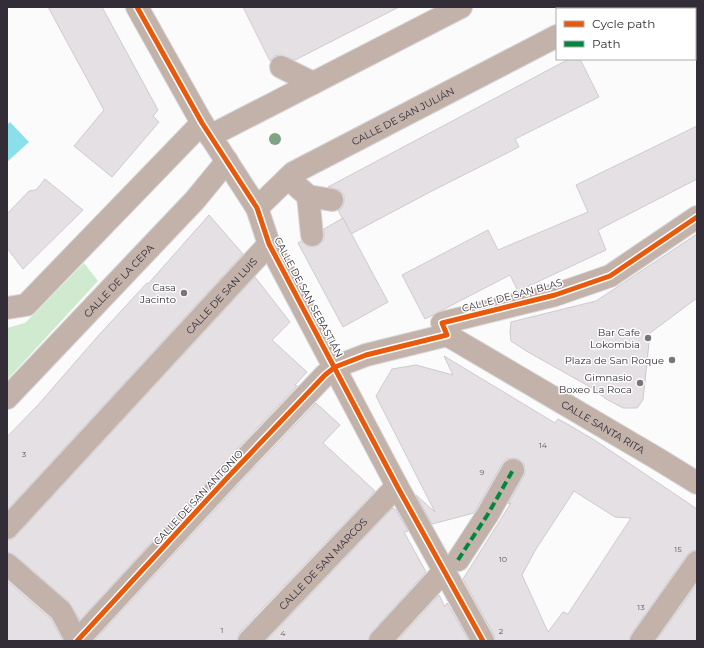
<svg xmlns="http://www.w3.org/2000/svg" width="704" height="648" font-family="Montserrat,sans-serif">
<rect width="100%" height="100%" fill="#fbfbfb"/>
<!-- green -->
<path fill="#d0ead0" d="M 84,263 L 98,281 L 7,380 L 7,328 L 25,323 Z"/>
<!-- water -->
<path fill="#8ae0ea" d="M 10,122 L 29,142 L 7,162 L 7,125 Z"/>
<!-- building -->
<g fill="#e4e0e4" stroke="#cecacf" fill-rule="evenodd">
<path d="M 48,7 L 102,7 L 158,110 L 153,116 L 159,122 L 112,177 L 74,146 L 104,110 Z"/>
<path d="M 243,7 L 399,7 L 295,60 L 281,55 L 274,56 L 270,61 Z"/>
<path d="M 569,59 L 580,59 L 599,97 L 515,139 L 519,147 L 430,192 L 351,234 L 338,210 L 342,208 L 344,202 L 344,195 L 340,190 L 328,187 Z"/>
<path d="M 697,126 L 697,179 L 598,230 L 606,250 L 518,291 L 510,275 L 425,319 L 402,275 L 488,230 L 498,250 L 588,212 L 576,185 Z"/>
<path d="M 45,179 L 83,210 L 23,269 L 7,248 L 7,214 L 29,191 L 36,190 Z"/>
<path d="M 209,215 L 243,254 L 7,510 L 7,437 L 38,405 L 98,336 L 147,283 L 148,284 Z"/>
<path d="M 343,218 L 388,302 L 343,327 L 298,243 L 301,241 L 307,246 L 313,247 L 319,245 L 324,240 L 324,229 Z"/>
<path d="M 697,234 L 697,298 L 650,333 L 643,400 L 637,408 L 623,408 L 606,399 L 592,388 L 528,352 L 511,341 L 510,332 L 511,322 L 596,301 Z"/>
<path d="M 255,277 L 290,322 L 272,340 L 307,372 L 295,385 L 297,386 L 219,468 L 80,620 L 69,602 L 15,555 L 7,552 L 7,540 L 11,540 L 16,536 Z"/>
<path d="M 444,356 L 555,423 L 558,419 L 569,425 L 596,441 L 697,509 L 697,550 L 691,551 L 687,555 L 631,634 L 629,641 L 495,641 L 494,635 L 463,579 L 511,503 L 508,504 L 524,476 L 525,470 L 524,464 L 519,459 L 513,458 L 506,459 L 502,464 L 474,513 L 432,524 L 416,495 L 435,512 L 376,396 L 392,369 L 416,365 L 453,375 ZM 574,491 L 615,517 L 631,518 L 568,614 L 563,612 L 548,632 L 522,575 L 536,549 Z"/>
<path d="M 316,403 L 340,425 L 323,443 L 375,491 L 240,632 L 237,641 L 94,641 L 237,486 Z"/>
<path d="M 393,508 L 396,510 L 408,531 L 404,532 L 426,572 L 371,633 L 368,641 L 266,641 Z"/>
<path d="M 7,581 L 51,619 L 63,641 L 7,641 Z"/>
<path d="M 697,584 L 697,641 L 656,641 Z"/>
<path d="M 439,595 L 445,607 L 447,603 L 469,641 L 397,641 Z"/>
</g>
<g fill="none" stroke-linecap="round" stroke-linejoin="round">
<defs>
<g id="minor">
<path d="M 137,7 L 202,123 L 257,208 L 269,244 L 397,486 L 483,641"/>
<path d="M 609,9 L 613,7"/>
<path d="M 281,67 L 313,83"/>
<path d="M 210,136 L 461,7"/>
<path d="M 288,178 L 308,196 L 312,235"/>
<path d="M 308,196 L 332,200"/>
<path id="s1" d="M 257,208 L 293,173 L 557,36"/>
<path d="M 7,308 L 26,305 L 202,123"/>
<path id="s2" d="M 447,335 L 658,459 L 697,483"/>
<path id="s3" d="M 7,398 L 195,200 L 227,161"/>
<path id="s4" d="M 7,528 L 269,244"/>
<path d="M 458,560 L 488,514 L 513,470"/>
<path d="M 7,564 L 61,611 L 77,641"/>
<path d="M 77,641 L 228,477 L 325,375 L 335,367 L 366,355 L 447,335 L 442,323 L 555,295 L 610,276 L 697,217"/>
<path id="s5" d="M 249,641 L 397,486"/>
<path d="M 380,641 L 444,571"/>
<path d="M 641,641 L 697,562"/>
</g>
</defs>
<!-- minor casing -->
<use href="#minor" stroke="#d7d6d8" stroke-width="24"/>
<!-- minor -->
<use href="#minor" stroke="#c2b2aa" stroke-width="22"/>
<!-- quiet -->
<path stroke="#00873e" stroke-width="4" stroke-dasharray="8 4" stroke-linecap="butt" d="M 458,560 L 488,514 L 513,470"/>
<defs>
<g id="cycleway">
<path d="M 137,7 L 202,123 L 257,208 L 269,244 L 397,486 L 483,641"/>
<path d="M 77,641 L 228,477 L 325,375 L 335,367 L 366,355 L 447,335 L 442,323 L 555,295 L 610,276 L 697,217"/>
</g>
</defs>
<!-- cycleway casing -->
<use href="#cycleway" stroke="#fff" stroke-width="8"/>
<!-- cycleway -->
<use href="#cycleway" stroke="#e8590c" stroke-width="5"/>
</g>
<!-- trees -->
<circle fill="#7fa483" cx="275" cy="139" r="6"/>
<!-- markers -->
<g fill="#79757c" stroke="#fff" stroke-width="1.5">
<circle cx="184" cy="293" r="4"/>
<circle cx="648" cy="338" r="4"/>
<circle cx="672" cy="360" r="4"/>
<circle cx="640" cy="383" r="4"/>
</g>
<g text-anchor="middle" stroke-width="3" stroke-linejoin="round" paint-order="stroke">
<!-- number labels -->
<g font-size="8" fill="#5f5a63">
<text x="543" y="448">14</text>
<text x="24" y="457">3</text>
<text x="482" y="475">9</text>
<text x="678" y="552">15</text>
<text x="503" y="562">10</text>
<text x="641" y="610">13</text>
<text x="222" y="633">1</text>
<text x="501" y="634">2</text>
<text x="283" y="636">4</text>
</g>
<!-- street labels -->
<g font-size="10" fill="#332d38" stroke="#fff">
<text dy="4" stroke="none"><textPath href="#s1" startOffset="174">CALLE DE SAN JULIÁN</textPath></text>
<text dy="4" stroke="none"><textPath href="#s3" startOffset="162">CALLE DE LA CEPA</textPath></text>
<text transform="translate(512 295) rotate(-15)" y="4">CALLE DE SAN BLAS</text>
<text dy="4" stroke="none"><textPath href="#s4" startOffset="316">CALLE DE SAN LUIS</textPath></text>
<text transform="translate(309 297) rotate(62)" y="4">CALLE DE SAN SEBASTIÁN</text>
<text dy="4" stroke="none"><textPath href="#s2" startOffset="181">CALLE SANTA RITA</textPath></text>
<text transform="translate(198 497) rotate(-47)" y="4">CALLE DE SAN ANTONIO</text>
<text dy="4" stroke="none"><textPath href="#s5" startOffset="107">CALLE DE SAN MARCOS</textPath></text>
</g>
<!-- poi labels -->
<g font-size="10" fill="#332d38" stroke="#fff" text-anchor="end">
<text x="176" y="291">Casa<tspan x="176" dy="12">Jacinto</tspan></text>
<text x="640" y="336">Bar Cafe<tspan x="640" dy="12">Lokombia</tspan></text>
<text x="664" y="364">Plaza de San Roque</text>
<text x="632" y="381">Gimnasio<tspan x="632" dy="12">Boxeo La Roca</tspan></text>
</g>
</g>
<!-- border -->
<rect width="704" height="648" fill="none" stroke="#332d38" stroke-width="16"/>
<!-- legend -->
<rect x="556" y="8" width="140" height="52" fill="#ffffff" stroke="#adabaf"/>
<rect x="564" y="21" width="20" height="6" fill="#e8590c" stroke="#adabaf"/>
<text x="592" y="28" font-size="12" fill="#332d38">Cycle path</text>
<rect x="564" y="41" width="20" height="6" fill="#00873e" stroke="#adabaf"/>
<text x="592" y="48" font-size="12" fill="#332d38">Path</text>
</svg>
